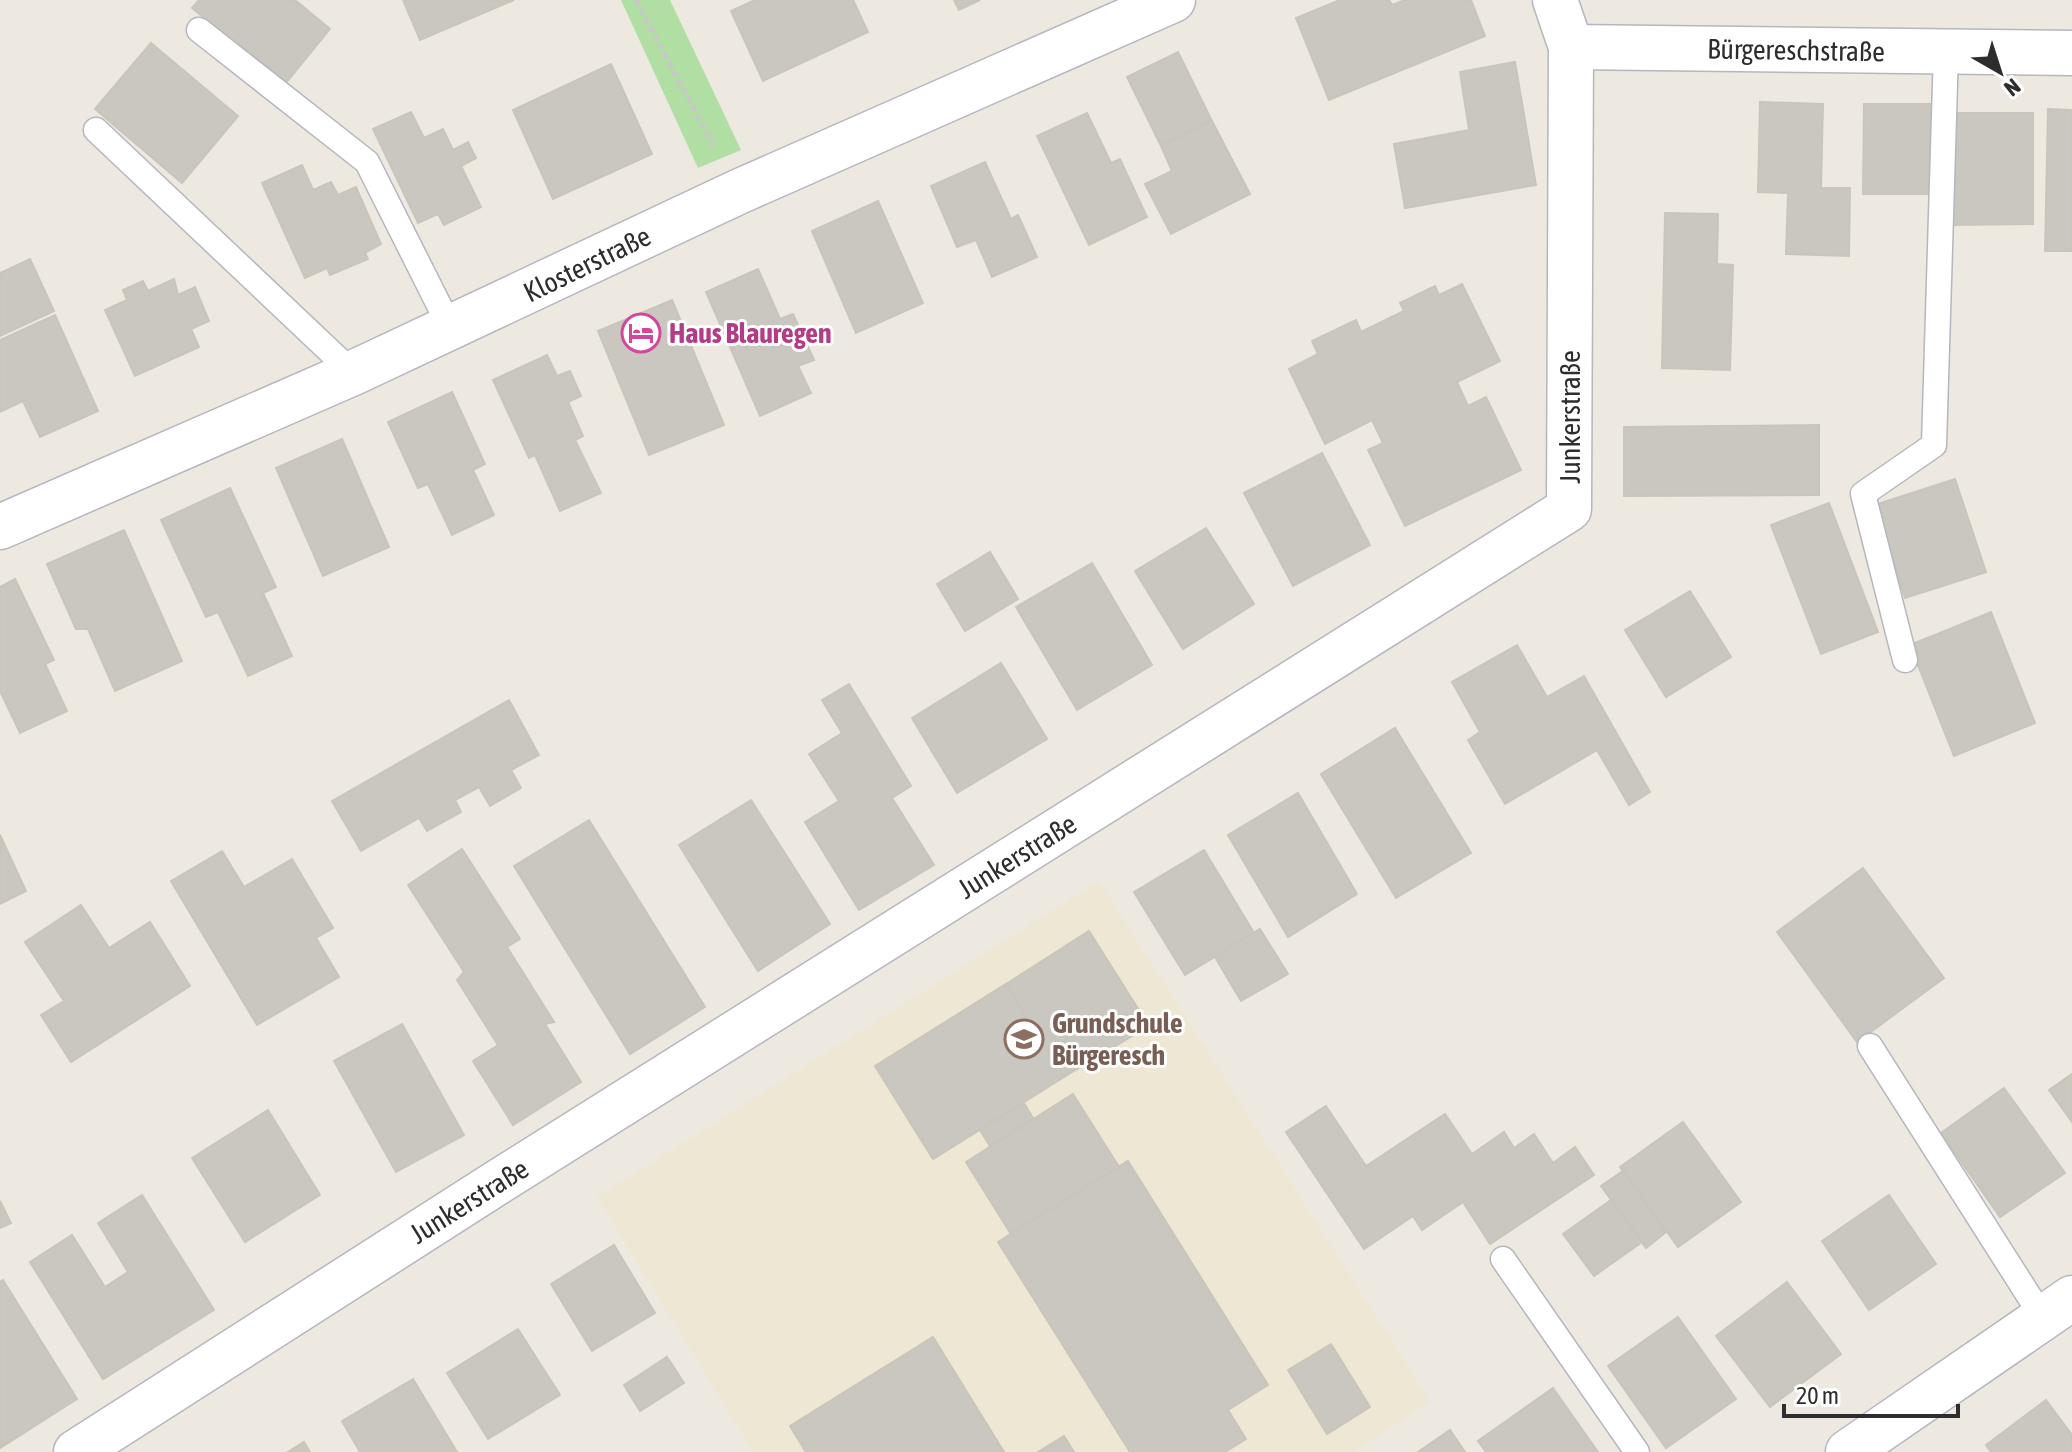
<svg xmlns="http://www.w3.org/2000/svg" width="2072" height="1452" font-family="'Asap Condensed',sans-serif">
<rect width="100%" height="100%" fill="#ede9e1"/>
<!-- education -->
<path fill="#ede7d3" d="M 1099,881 L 1430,1401 L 1355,1452 L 753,1452 L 597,1197 Z"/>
<!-- green -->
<path fill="#b1dea3" d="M 621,0 L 670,0 L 741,150 L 698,168 Z"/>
<!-- building -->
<g fill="#c9c7bf" stroke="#c9c5bb" stroke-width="2">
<path d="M 199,0 L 295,0 L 330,29 L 285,84 L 192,8 Z"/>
<path d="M 403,0 L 514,0 L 420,40 Z"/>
<path d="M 755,0 L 853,0 L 868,32 L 763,81 L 731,11 Z"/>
<path d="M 954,0 L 980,0 L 959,10 Z"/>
<path d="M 1340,0 L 1389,0 L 1392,5 L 1405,0 L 1471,0 L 1485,36 L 1329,100 L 1296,18 Z"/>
<path d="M 151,43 L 238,116 L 182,183 L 95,109 Z"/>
<path d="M 1178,52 L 1212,121 L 1161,146 L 1127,77 Z"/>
<path d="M 1515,62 L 1536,185 L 1405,208 L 1394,144 L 1469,130 L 1460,72 Z"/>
<path d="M 611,64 L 652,154 L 553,199 L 513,110 Z"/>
<path d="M 1760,102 L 1823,104 L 1821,188 L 1850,188 L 1849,256 L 1786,254 L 1788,193 L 1758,192 Z"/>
<path d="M 1864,104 L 1934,104 L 1934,194 L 1863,194 Z"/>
<path d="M 2048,109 L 2072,110 L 2072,251 L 2045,251 Z"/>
<path d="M 411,112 L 424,138 L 443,129 L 453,150 L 468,142 L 476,158 L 461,166 L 481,207 L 444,225 L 438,214 L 418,223 L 373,129 Z"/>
<path d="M 1087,113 L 1111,163 L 1120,159 L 1147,217 L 1089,245 L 1037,136 Z"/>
<path d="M 1953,113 L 2033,113 L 2033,224 L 1953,225 Z"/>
<path d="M 1212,121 L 1250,194 L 1171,234 L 1145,184 L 1172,171 L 1161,146 Z"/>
<path d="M 985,162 L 1011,219 L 1018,215 L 1037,257 L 992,277 L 976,240 L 957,247 L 931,186 Z"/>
<path d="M 302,165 L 313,190 L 331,182 L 338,195 L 356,187 L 381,244 L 365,253 L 368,259 L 330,275 L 327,268 L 305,278 L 262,183 Z"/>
<path d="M 878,201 L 923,303 L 856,333 L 812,231 Z"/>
<path d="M 1665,213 L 1718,214 L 1717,264 L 1733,265 L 1730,370 L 1662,368 Z"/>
<path d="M 30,259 L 54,311 L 0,336 L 0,273 Z"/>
<path d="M 758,269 L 780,319 L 793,314 L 814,360 L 798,366 L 811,393 L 760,416 L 706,292 Z"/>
<path d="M 174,279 L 178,295 L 195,287 L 209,321 L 191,329 L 199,347 L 135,376 L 105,310 L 127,300 L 123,290 L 143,281 L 148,291 Z"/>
<path d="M 1462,284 L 1500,361 L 1457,382 L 1468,406 L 1486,397 L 1521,470 L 1405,526 L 1368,450 L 1383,443 L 1372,420 L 1325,444 L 1289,369 L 1318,354 L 1312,341 L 1356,320 L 1361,332 L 1404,311 L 1400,303 L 1435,286 L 1439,295 Z"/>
<path d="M 672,300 L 724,425 L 649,455 L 598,331 Z"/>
<path d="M 55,315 L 98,411 L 40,437 L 23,401 L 0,412 L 0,340 Z"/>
<path d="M 547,355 L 557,376 L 570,371 L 581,396 L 568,402 L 583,436 L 575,440 L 601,493 L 560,511 L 535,455 L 529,458 L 493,380 Z"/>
<path d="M 452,392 L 485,464 L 473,470 L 494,515 L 452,535 L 428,484 L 418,488 L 388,422 Z"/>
<path d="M 1819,425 L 1819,495 L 1624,496 L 1624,427 Z"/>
<path d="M 342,439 L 389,547 L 323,576 L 276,468 Z"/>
<path d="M 1322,453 L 1370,545 L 1293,586 L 1244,493 Z"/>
<path d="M 1955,479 L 1986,572 L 1905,598 L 1875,505 Z"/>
<path d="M 230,488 L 276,587 L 263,593 L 292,656 L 248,676 L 218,612 L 206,617 L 161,520 Z"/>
<path d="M 1829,503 L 1878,632 L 1821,654 L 1771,525 Z"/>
<path d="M 1206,528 L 1254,604 L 1183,649 L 1135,571 Z"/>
<path d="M 124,530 L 182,661 L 115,691 L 88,629 L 76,629 L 47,564 Z"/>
<path d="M 990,552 L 1018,599 L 965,631 L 937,584 Z"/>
<path d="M 1092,563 L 1152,665 L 1077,710 L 1016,607 Z"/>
<path d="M 15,579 L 54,660 L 45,664 L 67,711 L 20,733 L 0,691 L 0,587 Z"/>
<path d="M 1690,591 L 1731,657 L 1666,697 L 1625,630 Z"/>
<path d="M 1991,612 L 2035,723 L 1954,756 L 1910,645 Z"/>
<path d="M 1517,645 L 1547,697 L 1584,676 L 1650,792 L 1629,805 L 1597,750 L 1505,804 L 1468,740 L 1480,732 L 1452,682 Z"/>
<path d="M 1001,663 L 1047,739 L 957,793 L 912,718 Z"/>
<path d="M 849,684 L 911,786 L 892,798 L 934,865 L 859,910 L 805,822 L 839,801 L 809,754 L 842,733 L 822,700 Z"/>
<path d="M 509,700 L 539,755 L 511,770 L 521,788 L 490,806 L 479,787 L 455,800 L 461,812 L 427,831 L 419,818 L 361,851 L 332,801 Z"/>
<path d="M 1395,728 L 1471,853 L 1396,898 L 1321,774 Z"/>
<path d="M 1298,793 L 1357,894 L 1288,937 L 1228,835 Z"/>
<path d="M 751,800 L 830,924 L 758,971 L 679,845 Z"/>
<path d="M 589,820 L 705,1007 L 630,1054 L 514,866 Z"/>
<path d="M 0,835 L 26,891 L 0,904 Z"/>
<path d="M 462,849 L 520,939 L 507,947 L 554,1022 L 545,1024 L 581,1082 L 513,1125 L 473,1061 L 498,1045 L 457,980 L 464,972 L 408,885 Z"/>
<path d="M 1204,850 L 1254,933 L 1185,975 L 1134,892 Z"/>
<path d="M 222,851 L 244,887 L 292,859 L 333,928 L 316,938 L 339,977 L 257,1025 L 171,881 Z"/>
<path d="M 1863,868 L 1944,978 L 1857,1042 L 1777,932 Z"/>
<path d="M 81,905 L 109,948 L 150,922 L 190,986 L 71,1062 L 41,1015 L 64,1001 L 25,942 Z"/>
<path d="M 1260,929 L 1288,974 L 1241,1001 L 1215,957 Z"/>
<path d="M 1089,931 L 1149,1026 L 1064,1077 L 1006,984 Z"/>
<path d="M 1006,984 L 1064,1077 L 933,1159 L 875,1066 Z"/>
<path d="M 402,1024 L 464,1135 L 396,1172 L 334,1061 Z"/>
<path d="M 2072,1074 L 2072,1122 L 2049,1090 Z"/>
<path d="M 2004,1088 L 2065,1173 L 2000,1217 L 1941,1133 Z"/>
<path d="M 1073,1094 L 1119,1167 L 1011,1234 L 966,1162 Z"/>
<path d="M 1024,1103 L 1033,1118 L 990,1146 L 980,1130 Z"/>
<path d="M 1326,1106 L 1366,1166 L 1445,1114 L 1472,1154 L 1504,1132 L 1514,1148 L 1534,1134 L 1553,1163 L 1575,1147 L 1594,1175 L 1490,1244 L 1463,1202 L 1422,1230 L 1413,1216 L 1364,1249 L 1286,1132 Z"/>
<path d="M 268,1110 L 320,1195 L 245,1242 L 192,1158 Z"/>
<path d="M 1683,1122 L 1741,1202 L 1678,1247 L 1620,1167 Z"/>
<path d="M 1128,1161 L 1268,1385 L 1228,1410 L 1246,1439 L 1225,1452 L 1130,1452 L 998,1242 Z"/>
<path d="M 1623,1171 L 1666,1232 L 1646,1248 L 1601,1186 Z"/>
<path d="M 142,1195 L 214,1310 L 103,1379 L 30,1262 L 72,1235 L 105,1287 L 128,1272 L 98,1223 Z"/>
<path d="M 1889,1195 L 1936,1264 L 1869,1310 L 1822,1241 Z"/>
<path d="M 1611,1200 L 1642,1242 L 1594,1276 L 1563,1234 Z"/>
<path d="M 0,1201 L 11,1223 L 0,1228 Z"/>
<path d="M 614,1245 L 655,1313 L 592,1351 L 551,1284 Z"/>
<path d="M 3,1280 L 77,1399 L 0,1448 L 0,1282 Z"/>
<path d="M 1787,1282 L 1841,1354 L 1770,1407 L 1716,1336 Z"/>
<path d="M 1678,1317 L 1736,1399 L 1666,1448 L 1608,1366 Z"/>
<path d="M 518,1329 L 560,1395 L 488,1439 L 447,1373 Z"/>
<path d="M 933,1337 L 1004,1452 L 806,1452 L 790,1426 Z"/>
<path d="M 1331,1344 L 1370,1407 L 1327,1434 L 1288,1370 Z"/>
<path d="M 667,1357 L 684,1383 L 640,1411 L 624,1385 Z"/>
<path d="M 413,1379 L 457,1452 L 360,1452 L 342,1421 Z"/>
<path d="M 1553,1388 L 1598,1452 L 1486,1452 L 1478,1441 Z"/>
<path d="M 2046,1400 L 2072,1435 L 2072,1452 L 1991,1452 L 1986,1445 Z"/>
<path d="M 1450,1430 L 1465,1452 L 1418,1452 Z"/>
<path d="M 1064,1436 L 1074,1452 L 1038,1452 Z"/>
<path d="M 304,1442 L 310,1452 L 288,1452 Z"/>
</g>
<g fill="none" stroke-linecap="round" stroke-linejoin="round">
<defs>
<g id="lane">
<path d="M 199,30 L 367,162 L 451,329"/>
<path d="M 96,130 L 353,373"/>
<path d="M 1905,660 L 1863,494 L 1934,445 L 1946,51"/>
<path d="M 1870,1046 L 2043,1318"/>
<path d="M 1503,1259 L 1637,1452"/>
</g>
<g id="street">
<path d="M 1555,0 L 1571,47 L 2072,53"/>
<path d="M 0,527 L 353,373 L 738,192 L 1173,0"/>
<path d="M 76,1452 L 498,1182 L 1569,509 L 1571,47"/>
<path d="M 1848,1452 L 2072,1298"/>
</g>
</defs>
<!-- lane casing -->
<use href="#lane" stroke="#b5b6bf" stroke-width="27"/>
<!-- street casing -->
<use href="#street" stroke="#b5b6bf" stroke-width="47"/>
<!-- path -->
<path stroke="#c8c8c8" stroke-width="5" stroke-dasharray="6 4" stroke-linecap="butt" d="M 636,0 L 713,145"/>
<!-- lane -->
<use href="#lane" stroke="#fff" stroke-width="24"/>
<!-- street -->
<use href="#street" stroke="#fff" stroke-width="44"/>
</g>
<!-- icons -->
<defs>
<symbol id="hotel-ring" viewBox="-11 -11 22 22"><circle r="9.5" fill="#fff" stroke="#d1479c" stroke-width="1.5"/><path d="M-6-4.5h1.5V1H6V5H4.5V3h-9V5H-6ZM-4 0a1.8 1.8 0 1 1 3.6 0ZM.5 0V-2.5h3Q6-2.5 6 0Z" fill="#d1479c"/></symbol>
<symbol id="school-ring" viewBox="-11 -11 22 22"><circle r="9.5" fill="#fff" stroke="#8d6e63" stroke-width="1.5"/><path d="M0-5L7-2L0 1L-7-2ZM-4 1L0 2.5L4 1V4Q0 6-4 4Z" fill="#8d6e63"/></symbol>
</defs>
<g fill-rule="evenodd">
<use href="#hotel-ring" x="619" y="311" width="44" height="44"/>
<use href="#school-ring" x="1002" y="1017" width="44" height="44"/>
</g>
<g text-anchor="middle" stroke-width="6" stroke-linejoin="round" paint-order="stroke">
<!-- street labels -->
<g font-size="28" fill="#2d2d2d" stroke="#fff">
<text transform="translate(1796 50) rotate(1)" y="10">Bürgereschstraße</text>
<text transform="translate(587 264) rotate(-26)" y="10">Klosterstraße</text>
<text transform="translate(1570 417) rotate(-90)" y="10">Junkerstraße</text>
<text transform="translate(1017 856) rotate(-32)" y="10">Junkerstraße</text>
<text transform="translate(469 1201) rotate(-32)" y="10">Junkerstraße</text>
</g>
<!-- hotel labels -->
<g font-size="28" font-weight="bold" fill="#b23c85" stroke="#fff" text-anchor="start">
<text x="669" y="343">Haus Blauregen</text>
</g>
<!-- education labels -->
<g font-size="28" font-weight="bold" fill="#785e54" stroke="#fff" text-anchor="start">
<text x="1052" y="1033">Grundschule<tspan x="1052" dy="32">Bürgeresch</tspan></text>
</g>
</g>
<!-- north arrow -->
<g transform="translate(2000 72) rotate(141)" stroke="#ffffff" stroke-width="6" paint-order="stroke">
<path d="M0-6L14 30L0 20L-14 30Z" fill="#2d2d2d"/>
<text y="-12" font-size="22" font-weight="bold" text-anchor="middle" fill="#2d2d2d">N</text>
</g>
<!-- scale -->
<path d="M1784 1404v12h174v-12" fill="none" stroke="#2d2d2d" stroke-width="4"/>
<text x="1796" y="1404" font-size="24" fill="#2d2d2d" stroke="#ffffff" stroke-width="6" paint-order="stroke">20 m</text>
</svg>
